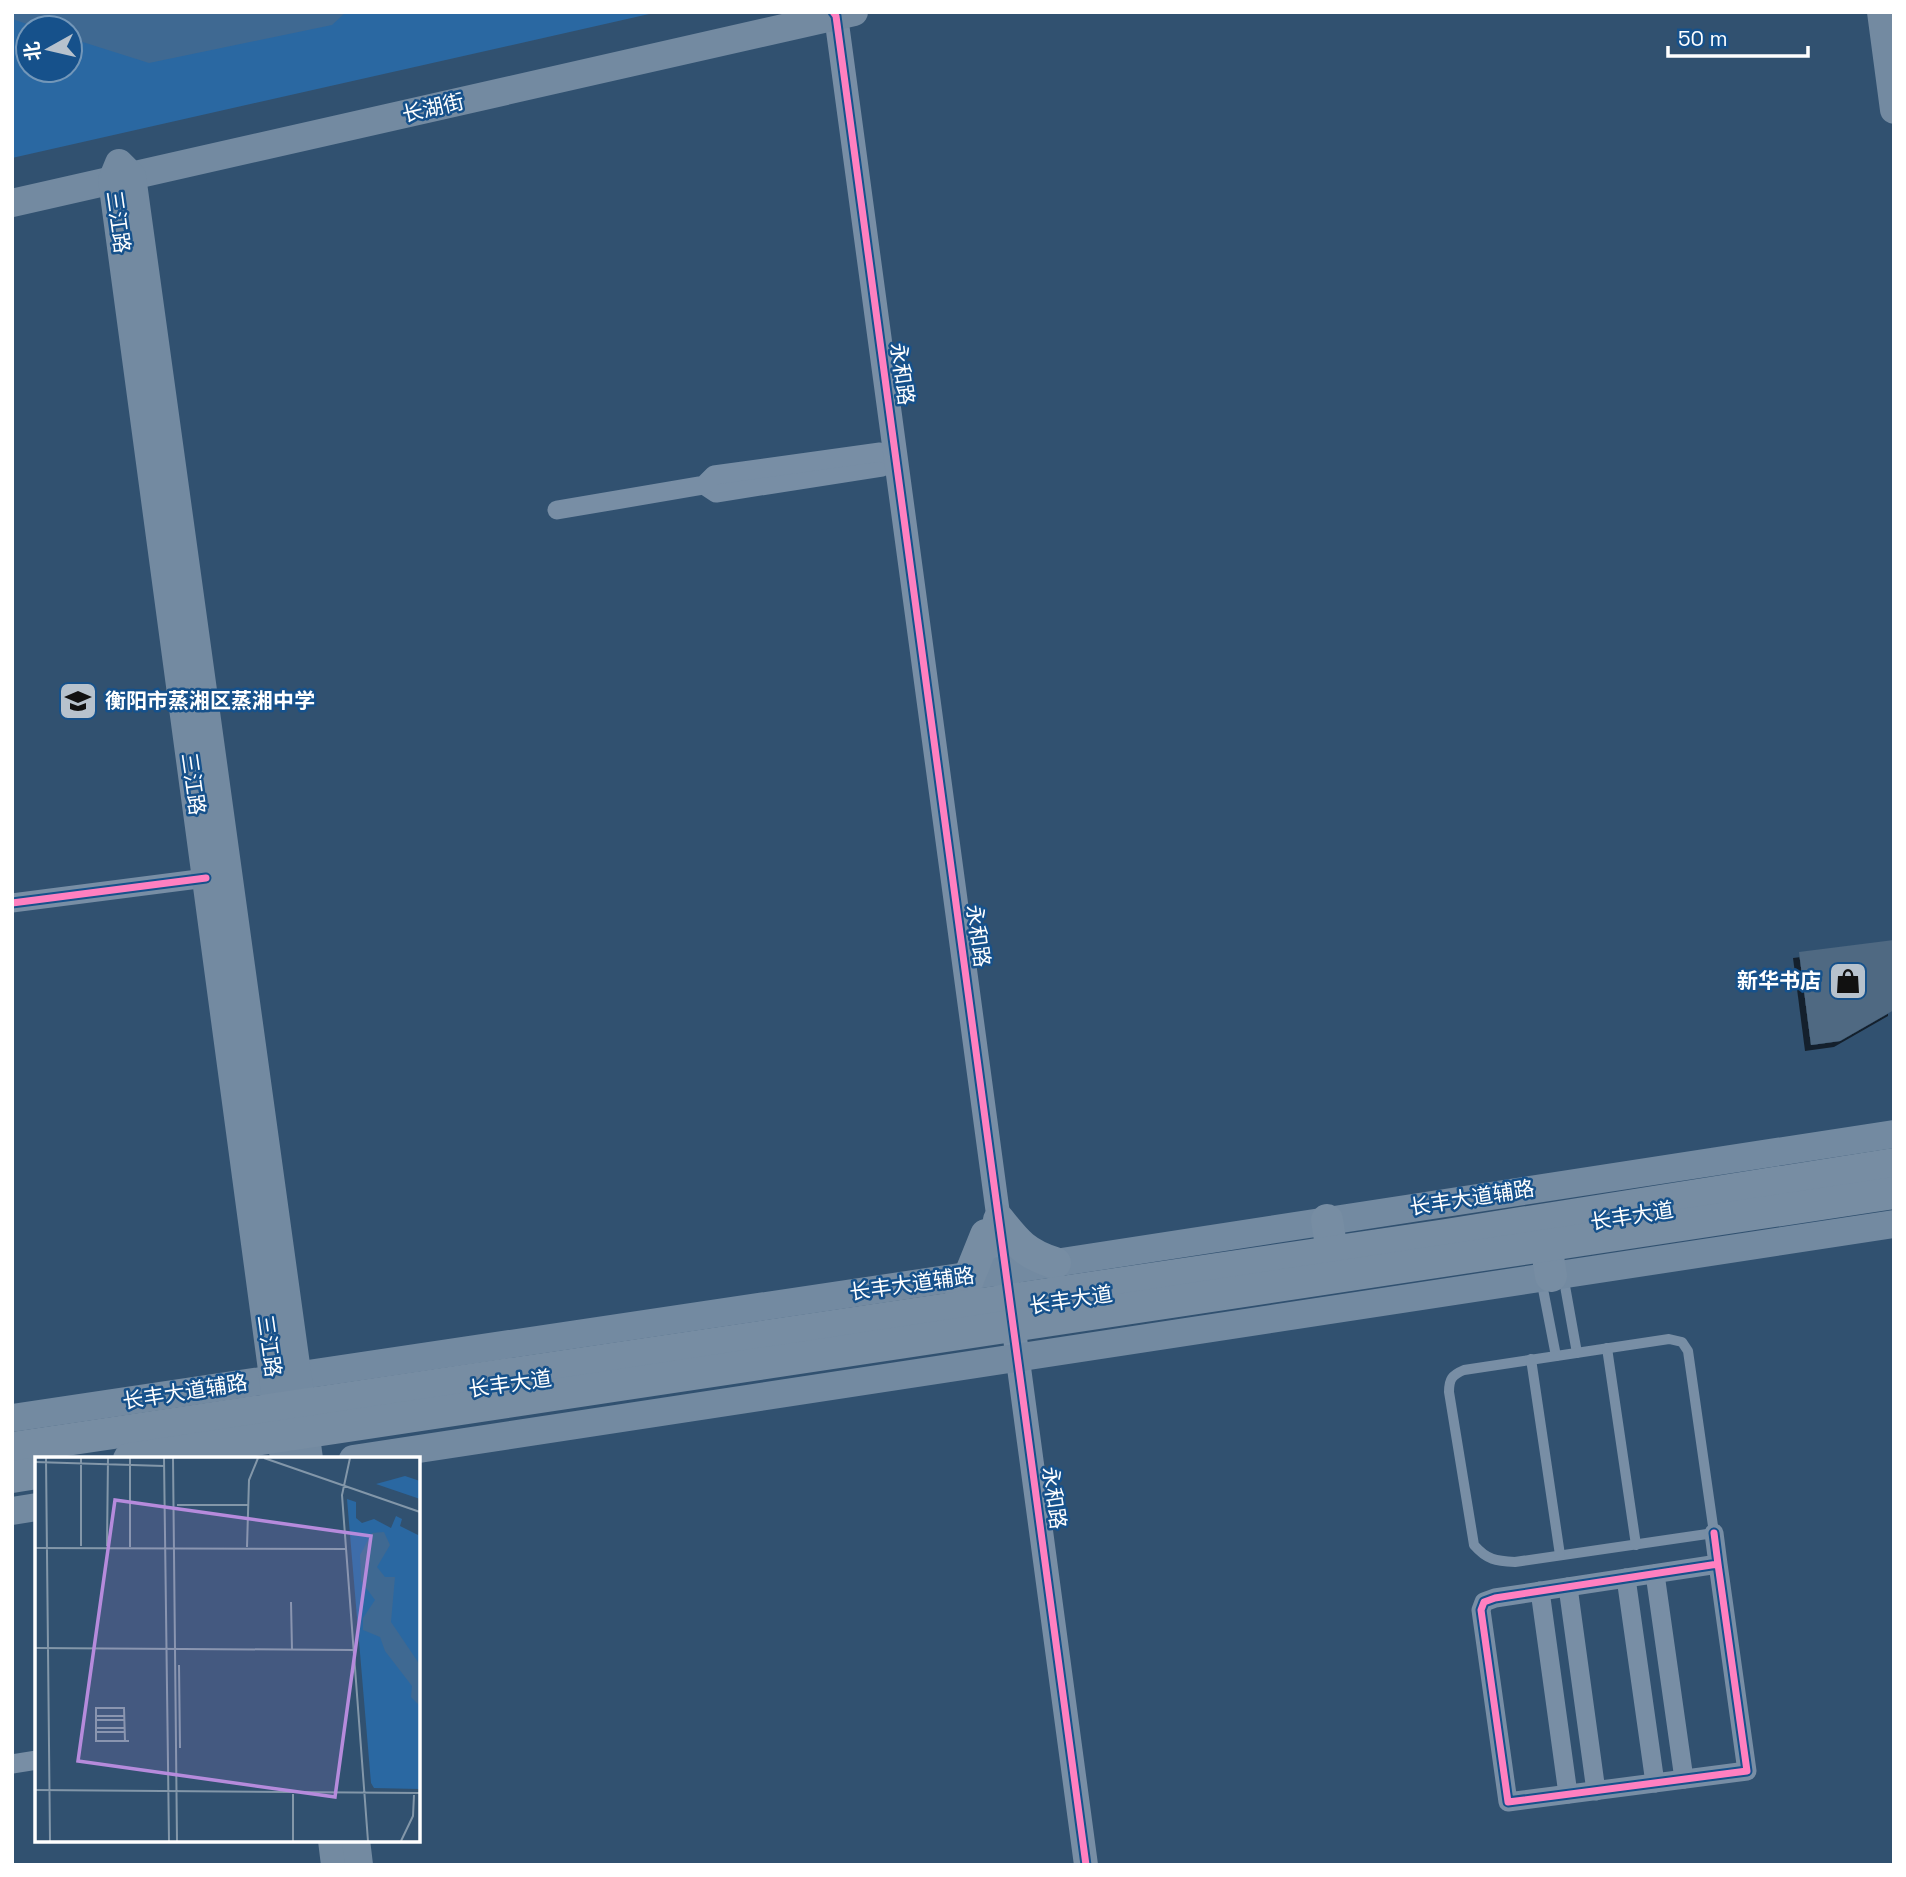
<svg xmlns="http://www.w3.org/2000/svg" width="1906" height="1877" font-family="'Space Grotesk','Noto Sans SC',sans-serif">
<defs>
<filter id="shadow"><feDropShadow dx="-6" dy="6" stdDeviation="0" flood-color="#0009"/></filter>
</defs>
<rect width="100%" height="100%" fill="#315170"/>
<!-- green -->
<path fill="#2a68a2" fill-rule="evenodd" d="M 12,12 L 658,12 L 12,158 ZM 28,28 L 70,28 L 70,70 L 28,70 Z"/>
<!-- water -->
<path fill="#3f6992" d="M 12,12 L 346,12 L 332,25 L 149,63 L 70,38 L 70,28 L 39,28 L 12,19 Z"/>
<!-- building -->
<path fill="#4f6982" filter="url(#shadow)" d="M 1894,940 L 1894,1010 L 1840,1041 L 1811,1045 L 1799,952 Z"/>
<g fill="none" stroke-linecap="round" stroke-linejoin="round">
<!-- service -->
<g stroke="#788ea5" stroke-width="10">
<path d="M 1557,1281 L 1565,1286 L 1577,1353"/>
<path d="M 1547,1282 L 1543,1289 L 1556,1356"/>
<path d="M 1669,1339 L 1682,1342 L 1688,1351 L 1714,1533 L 1515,1562 C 1496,1561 1487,1560 1474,1545 L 1449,1392 C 1449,1379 1452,1375 1464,1370 Z"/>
<path d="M 1607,1348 L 1636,1545"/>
<path d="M 1531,1359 L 1560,1555"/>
</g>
<!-- minor -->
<g stroke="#788ea5" stroke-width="19">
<path d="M 704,485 L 716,493 L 882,467 L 896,457"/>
<path d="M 557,510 L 704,485 L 714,475 L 880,452 L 896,457"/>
<path d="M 12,903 L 206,878"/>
<path d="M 1714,1533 L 1718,1564 L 1747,1771 L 1508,1802 L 1481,1610 L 1484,1602 L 1495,1598 L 1718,1564"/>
<path d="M 1655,1574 L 1684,1779"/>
<path d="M 1626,1578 L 1655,1783"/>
<path d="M 1568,1587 L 1596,1791"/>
<path d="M 1540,1591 L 1568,1794"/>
<path d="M 12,1764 L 37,1760"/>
</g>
<!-- tertiary -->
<g stroke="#788ea5" stroke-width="24">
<path d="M 833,12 L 836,16 L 1008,1288"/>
<path d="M 1015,1338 L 1086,1865"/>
</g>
<!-- secondary -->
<g stroke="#738aa1" stroke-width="28">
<path d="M 1881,12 L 1894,110"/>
<path d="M 12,203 L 854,12"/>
<path d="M 12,1418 L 1055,1263 L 1894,1134"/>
<path d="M 284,1459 L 112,180 L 119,163 L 132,176 L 309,1459"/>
<path d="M 353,1459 L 1894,1224"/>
<path d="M 12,1511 L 37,1507"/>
<path d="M 332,1840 L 335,1865"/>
<path d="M 356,1840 L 359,1865"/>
</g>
<!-- primary -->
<g stroke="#778da3" stroke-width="32">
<path d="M 999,1220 C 1017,1243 1026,1254 1055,1263"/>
<path d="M 1327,1220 L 1332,1252"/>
<path d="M 1543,1226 L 1551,1276"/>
<path d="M 957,1307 L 986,1235"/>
<path d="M 12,1448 L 1446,1235 L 1894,1164"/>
<path d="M 129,1459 L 1894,1193"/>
<path d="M 12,1477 L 37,1473"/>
</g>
<defs>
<g id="cycleway">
<path d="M 833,12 L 836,16 L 1086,1865"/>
<path d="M 12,903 L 206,878"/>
<path d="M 1714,1533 L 1718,1564 L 1747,1771 L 1508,1802 L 1481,1610 L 1484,1602 L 1495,1598 L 1718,1564"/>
</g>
</defs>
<!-- cycleway casing -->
<use href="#cycleway" stroke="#16518b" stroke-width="11"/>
<!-- cycleway -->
<use href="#cycleway" stroke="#ff80c0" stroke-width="7"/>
</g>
<!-- icons -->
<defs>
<symbol id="school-square" viewBox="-11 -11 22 22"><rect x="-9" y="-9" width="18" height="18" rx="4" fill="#b7c2cd" stroke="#16518b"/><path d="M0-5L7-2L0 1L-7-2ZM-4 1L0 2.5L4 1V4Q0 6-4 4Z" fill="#111"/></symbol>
<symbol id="shop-square" viewBox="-11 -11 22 22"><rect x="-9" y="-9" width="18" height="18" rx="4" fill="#b7c2cd" stroke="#16518b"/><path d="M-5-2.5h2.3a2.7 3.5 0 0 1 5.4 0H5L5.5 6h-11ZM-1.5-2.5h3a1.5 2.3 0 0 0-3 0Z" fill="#111"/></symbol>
</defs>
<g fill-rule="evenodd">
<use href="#school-square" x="56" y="679" width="44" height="44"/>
<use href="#shop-square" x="1826" y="959" width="44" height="44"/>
</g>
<g text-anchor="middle" stroke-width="5" stroke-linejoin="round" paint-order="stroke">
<!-- street labels -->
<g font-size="21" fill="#fff" stroke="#16518b">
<text transform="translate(433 108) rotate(-13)" y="7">长湖街</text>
<text transform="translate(118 222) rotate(82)" y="7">三江路</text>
<text transform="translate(902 374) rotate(82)" y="7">永和路</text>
<text transform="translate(193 784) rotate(82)" y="7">三江路</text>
<text transform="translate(978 936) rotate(82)" y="7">永和路</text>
<text transform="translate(1472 1198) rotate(-9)" y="7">长丰大道辅路</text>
<text transform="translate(1632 1216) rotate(-9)" y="7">长丰大道</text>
<text transform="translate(912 1284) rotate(-8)" y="7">长丰大道辅路</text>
<text transform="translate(1071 1300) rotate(-9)" y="7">长丰大道</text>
<text transform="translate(269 1346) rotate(82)" y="7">三江路</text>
<text transform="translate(510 1384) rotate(-8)" y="7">长丰大道</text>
<text transform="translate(185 1392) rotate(-9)" y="7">长丰大道辅路</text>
<text transform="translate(1054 1498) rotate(82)" y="7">永和路</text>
</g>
<!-- poi labels -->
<g font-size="21" font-weight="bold" fill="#fff" stroke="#16518b" text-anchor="start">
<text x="105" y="708">衡阳市蒸湘区蒸湘中学</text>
<text x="1821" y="988" text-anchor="end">新华书店</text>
</g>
</g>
<!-- overview -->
<g transform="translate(35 1457)">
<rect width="385" height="385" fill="#315170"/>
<path d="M 370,19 L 385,24 L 385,42 L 341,27 ZM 312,42 L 321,45 L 321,61 L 327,66 L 339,62 L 356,71 L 361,59 L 367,62 L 365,69 L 383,78 L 385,68 L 385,332 L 339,331 L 336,326 Z" fill="#2a68a2"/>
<path d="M 349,75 L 355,88 L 342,110 L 350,120 L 360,120 L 356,165 L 385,208 L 385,249 L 376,240 L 377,229 L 350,194 L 345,180 L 328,173 L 328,161 L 340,143 L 326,124 L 325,98 L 337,76 Z" fill="#3f6992"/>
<path fill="none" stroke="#8397a9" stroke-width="2" d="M 11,1 L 15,384M 46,1 L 46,89M 95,1 L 95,90M 129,1 L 134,384M 138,1 L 142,384M 229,1 L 385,55M 315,1 L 307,38 L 333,384M 0,5 L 129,9M 142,48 L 213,48M 72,89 L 73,1M 212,90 L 214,23 L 223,1M 0,91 L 312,92M 256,145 L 257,193M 0,191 L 319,193M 144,208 L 145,291M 61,259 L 89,259M 61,263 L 89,263M 61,271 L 90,271M 61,275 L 90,275M 90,284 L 89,251 L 61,251 L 61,284 L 94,284M 0,333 L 385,336M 258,335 L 258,384M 366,384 L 378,359 L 379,338"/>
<path fill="#b68bdc" fill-opacity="0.15" stroke="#b68bdc" stroke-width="3.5" d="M 80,43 L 336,79 L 300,340 L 43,304 Z"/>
<rect width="385" height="385" fill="none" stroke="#fff" stroke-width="3.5"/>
</g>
<!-- border -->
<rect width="1906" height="1877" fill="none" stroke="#ffffff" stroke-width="28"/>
<!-- north arrow -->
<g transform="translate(49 49) rotate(262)"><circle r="33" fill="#16518b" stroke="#7397b9" stroke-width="2"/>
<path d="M0-5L12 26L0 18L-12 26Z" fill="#b7c2cd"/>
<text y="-10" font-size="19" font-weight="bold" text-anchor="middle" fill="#ffffff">北</text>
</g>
<!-- scale -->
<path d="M1668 46v10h140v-10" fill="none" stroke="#ffffff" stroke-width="3.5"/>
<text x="1678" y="46" font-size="21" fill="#ffffff" stroke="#16518b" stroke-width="5" paint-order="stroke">50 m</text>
</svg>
